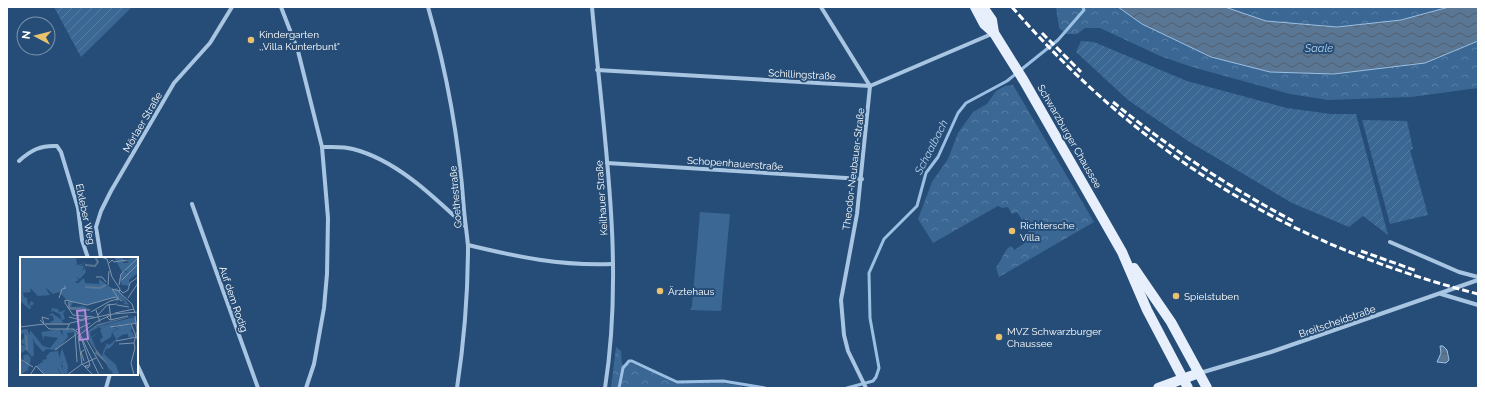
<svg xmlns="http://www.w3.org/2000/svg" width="1485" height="395" font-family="Raleway,sans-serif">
<defs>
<pattern id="forest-crowns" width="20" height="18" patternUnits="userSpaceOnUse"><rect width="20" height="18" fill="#3a6794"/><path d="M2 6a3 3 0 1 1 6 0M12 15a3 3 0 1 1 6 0" fill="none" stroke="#587ea4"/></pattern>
<pattern id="garden-furrows" width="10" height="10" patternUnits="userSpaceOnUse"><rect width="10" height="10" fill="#3a6794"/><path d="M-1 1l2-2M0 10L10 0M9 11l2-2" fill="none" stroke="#587ea4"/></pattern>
<pattern id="water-waves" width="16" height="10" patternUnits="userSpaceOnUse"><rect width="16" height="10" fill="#5a7695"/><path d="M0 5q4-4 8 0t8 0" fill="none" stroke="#525f6d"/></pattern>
</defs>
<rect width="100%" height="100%" fill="#264d77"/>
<!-- grass -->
<path fill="#3a6794" d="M 700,212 L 730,214 L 721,311 L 690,310 L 692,306 Z"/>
<!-- forest -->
<g fill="url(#forest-crowns)">
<path d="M 1056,7 L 1118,7 L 1142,24 L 1425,63 L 1478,41 L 1478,88 L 1411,97 L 1328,100 L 1290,94 L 1192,67 L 1160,56 L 1100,28 L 1085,28 L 1077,34 L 1066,34 L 1059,28 Z"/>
<path d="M 1225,7 L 1449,7 L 1401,20 L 1337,27 L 1266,21 Z"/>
<path d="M 1013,85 L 1094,222 L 999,277 L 996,268 L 1007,249 L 1011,246 L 1014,250 L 1025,243 L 1023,239 L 1030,235 L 1026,227 L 1028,225 L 1024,218 L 1022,220 L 1017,212 L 1012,214 L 1008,207 L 1002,208 L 998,206 L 933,243 L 918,219 L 932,182 L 948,159 L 958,133 L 973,112 L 987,104 L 996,91 L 1005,86 Z"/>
<path d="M 616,347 L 621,351 L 622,365 L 631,363 L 638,364 L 675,383 L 717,382 L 742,386 L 742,388 L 611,388 Z"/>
</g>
<!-- garden -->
<g fill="url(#garden-furrows)">
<path d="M 54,7 L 132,7 L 81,57 Z"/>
<path d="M 1081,41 L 1094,42 L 1187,81 L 1287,108 L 1331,114 L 1356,114 L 1388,235 L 1363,216 L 1349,227 L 1292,203 L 1188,141 L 1128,100 L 1076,52 Z"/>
<path d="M 1362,120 L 1407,121 L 1413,149 L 1410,150 L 1428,215 L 1390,224 Z"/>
</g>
<!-- water -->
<g fill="url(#water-waves)" stroke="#9cc0e3">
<path d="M 1118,7 L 1225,7 L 1266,21 L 1337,27 L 1401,20 L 1449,7 L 1478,7 L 1478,41 L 1425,63 L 1334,74 L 1270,72 L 1211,57 L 1142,24 Z"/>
<path d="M 1440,346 L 1443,346 L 1447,350 L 1449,360 L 1446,363 L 1437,362 L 1441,353 Z"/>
</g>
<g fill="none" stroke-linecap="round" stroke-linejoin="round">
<!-- stream -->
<g stroke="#9cc0e3" stroke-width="3">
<path d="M 619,388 L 623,368 L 629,361 L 632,361 L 677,382 L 723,381 L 765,388"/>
<path d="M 847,388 L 873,381 L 876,377 L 879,368 L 870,318 L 869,273 L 884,239 L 917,206 L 926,173 L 938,157 L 958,113 L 966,103 L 1007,81 L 1058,40 L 1084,10 L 1083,7"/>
</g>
<!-- street -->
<g stroke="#a8c5e2" stroke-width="4">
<path d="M 281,7 L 298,51 L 322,147 L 328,218 L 327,274 L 324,308 L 314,364 L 306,388"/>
<path d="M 428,7 C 448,76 459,138 464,210 C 465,222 467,234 468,246 C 468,293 464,342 457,388"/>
<path d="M 592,7 C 603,133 625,262 605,388"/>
<path d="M 821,7 L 870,86 L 857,214 L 841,300 L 844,335 L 848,351 L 866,388"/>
<path d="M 597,70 L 870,86 L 994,33"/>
<path d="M 322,147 C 332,147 343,146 353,149 C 396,160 433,196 465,226"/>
<path d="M 19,161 C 31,150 41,145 57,146 L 61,152 L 78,208 L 82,240 L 88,258"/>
<path d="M 607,163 L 862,179"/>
<path d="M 192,204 L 258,388"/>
<path d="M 1390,242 L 1459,272 L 1478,277"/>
<path d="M 468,245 C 518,257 560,266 612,264"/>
<path d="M 101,258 L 96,227 L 101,211 L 111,191 L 174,83 L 210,43 L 232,7"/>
<path d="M 1441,294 L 1478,305"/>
<path d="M 137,364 L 148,388"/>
<path d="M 1200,373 L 1271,352 L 1478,280"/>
<path d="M 106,388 L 110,374"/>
</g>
<!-- primary -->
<g stroke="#e6effb" stroke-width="10">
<path d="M 975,7 L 984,24 L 994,33 L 1024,81 L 1102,217 L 1122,252 L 1147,310 L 1188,388"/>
<path d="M 983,7 L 992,20 L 994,33"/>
<path d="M 1134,268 L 1171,322 L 1207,388"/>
<path d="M 1158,388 L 1199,373"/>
</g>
<!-- rail -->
<g stroke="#fff" stroke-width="3" stroke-dasharray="7 3" stroke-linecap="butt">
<path d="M 1012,7 C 1141,155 1288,245 1478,294"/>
<path d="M 1042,33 L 1081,72"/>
<path d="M 1113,102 C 1169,148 1229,187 1293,221"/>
<path d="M 1361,251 L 1417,271"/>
</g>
</g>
<!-- markers -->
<g fill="#eac16d" stroke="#264d77" stroke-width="1.5">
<circle cx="251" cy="40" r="4"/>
<circle cx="1012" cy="231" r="4"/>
<circle cx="660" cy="291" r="4"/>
<circle cx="1176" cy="296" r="4"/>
<circle cx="999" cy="337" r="4"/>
</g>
<g text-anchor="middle" stroke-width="4" stroke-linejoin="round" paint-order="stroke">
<!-- poi labels -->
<g font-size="10" fill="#fff" stroke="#264d77" text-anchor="start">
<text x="259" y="38">Kindergarten<tspan x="259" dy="12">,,Villa Kunterbunt"</tspan></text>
<text x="1020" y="229">Richtersche<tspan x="1020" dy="12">Villa</tspan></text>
<text x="668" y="295">Ärztehaus</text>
<text x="1184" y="300">Spielstuben</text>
<text x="1007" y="335">MVZ Schwarzburger<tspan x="1007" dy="12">Chaussee</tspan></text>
</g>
<!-- street labels -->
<g font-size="10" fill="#fff" stroke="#264d77">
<text transform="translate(802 74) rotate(3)" y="4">Schillingstraße</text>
<text transform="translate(142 122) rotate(-60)" y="4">Mörlaer Straße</text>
<text transform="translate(1070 136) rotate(60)" y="4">Schwarzburger Chaussee</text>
<text transform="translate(735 163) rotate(4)" y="4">Schopenhauerstraße</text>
<text transform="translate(853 169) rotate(-83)" y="4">Theodor-Neubauer-Straße</text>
<text transform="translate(455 197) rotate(-95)" y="4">Goethestraße</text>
<text transform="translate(601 198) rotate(-94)" y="4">Keilhauer Straße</text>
<text transform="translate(86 214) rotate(78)" y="4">Elxleber Weg</text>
<text transform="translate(234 299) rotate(71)" y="4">Auf dem Rodig</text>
<text transform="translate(1337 321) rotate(-19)" y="4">Breitscheidstraße</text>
</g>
<!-- water labels -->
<g font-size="11" font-style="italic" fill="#b2ceea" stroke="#264d77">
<text x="1319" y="52">Saale</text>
<text transform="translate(931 147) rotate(-63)" y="4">Schaalbach</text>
</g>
</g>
<!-- overview -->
<g transform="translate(20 257)">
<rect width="118" height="118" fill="#264d77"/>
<path d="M 94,0 L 103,1 L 105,5 L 102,6 L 109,6 L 106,4 L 112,0 L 118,0 L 118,4 L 102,15 ZM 32,51 L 38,52 L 39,55 L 46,53 L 43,56 L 45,62 L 42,63 L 43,66 L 28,67 L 34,63 L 32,58 L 28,59 L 32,56 L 42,63 L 40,57 L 33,54 L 31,55 ZM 104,67 L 92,75 L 91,80 L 81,86 L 80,83 L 83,80 L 80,73 L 85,68 L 92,68 L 94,71 ZM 24,104 L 39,117 L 39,118 L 25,118 L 16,109 Z" fill="#3a6794"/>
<path d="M 0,0 L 56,0 L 57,8 L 66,6 L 59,9 L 64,9 L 62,14 L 65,11 L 66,15 L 60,22 L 56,20 L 59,23 L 55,25 L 57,27 L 64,21 L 65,26 L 79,27 L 79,22 L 93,32 L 97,31 L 109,48 L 103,47 L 105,45 L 99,41 L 97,46 L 96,43 L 99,42 L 92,41 L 66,48 L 53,45 L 51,50 L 64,49 L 69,53 L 51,53 L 47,50 L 50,46 L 39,35 L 33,37 L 25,30 L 30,38 L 18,39 L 10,31 L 11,35 L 3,36 L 4,40 L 7,41 L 8,49 L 11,44 L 14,46 L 12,49 L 10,47 L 11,52 L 9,52 L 0,44 ZM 115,60 L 117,66 L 92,69 L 86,67 L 82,72 L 79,70 L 70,75 L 71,80 L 80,74 L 71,81 L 75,84 L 72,82 L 76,91 L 68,82 L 68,75 L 75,70 ZM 53,71 L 56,72 L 55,75 L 47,76 L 48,80 L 37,93 L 27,92 L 23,95 L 15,86 L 17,91 L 13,81 L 14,98 L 12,100 L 6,93 L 0,97 L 0,87 L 7,90 L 0,85 L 4,81 L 4,76 L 0,78 L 0,73 L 7,72 L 10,78 L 10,73 L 23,89 L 30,91 L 38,81 L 24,79 L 24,83 L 21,75 L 42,72 L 40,74 L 43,79 L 42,72 L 52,73 ZM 100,79 L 90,91 L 86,92 L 84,97 L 96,108 L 99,117 L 94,118 L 82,100 L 83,95 L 87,86 L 89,88 ZM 38,94 L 40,103 L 42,102 L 43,106 L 41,105 L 42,112 L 47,118 L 42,118 L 36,109 L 41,118 L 39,118 L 22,103 L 27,102 L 27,100 L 25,101 L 30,95 ZM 7,97 L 11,101 L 8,113 L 0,118 L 0,103 L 6,107 L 2,100 L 4,101 L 3,99 Z" fill="#3a6794"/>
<path d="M 55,25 L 62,30 L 55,33 L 53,37 L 75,41 L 48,40 L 50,37 L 46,30 Z" fill="#3a6794"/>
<path d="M 117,3 L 118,16 L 109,23 L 110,29 L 102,28 L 99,23 L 100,19 L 103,14 L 107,16 L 105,12 ZM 107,68 L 112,69 L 111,74 L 115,79 L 112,81 L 108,80 L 108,77 L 102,78 L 96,82 L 92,75 L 98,72 L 99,69 ZM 42,91 L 48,109 L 47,118 L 42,112 L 43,109 L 40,105 L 43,106 L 43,104 L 39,102 Z" fill="#3a6794"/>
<path d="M 118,58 L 77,69 L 68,75 L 68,82 L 88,107 L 91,118 L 87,107 L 75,96 L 76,94 L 67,81 L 67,75 L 78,67 Z" fill="#5a7695"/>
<path fill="none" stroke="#5a7695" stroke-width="2" d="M 65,8 L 75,9 L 78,5 L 75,0M 65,30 L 80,31 L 86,28M 49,45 L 49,51 L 70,53M 25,67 L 49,67M 6,78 L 7,93"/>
<path fill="none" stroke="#7d94ad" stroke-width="1" d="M 80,0 L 87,2 L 92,20 L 100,32 L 99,35 L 112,47 L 115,56M 89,6 L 92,3 L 94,5 L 107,3M 76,20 L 82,20 L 86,25M 102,23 L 118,7M 88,28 L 89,14M 99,28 L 101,17 L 118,1M 100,33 L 103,36 L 108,33 L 110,26 L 118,20M 99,34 L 92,32 L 99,42M 39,41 L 42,32 L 46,31 L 44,29M 108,41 L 118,26M 89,47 L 91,63M 97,48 L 109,50M 76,53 L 80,65M 71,55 L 90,44 L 98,42M 95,56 L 114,52M 78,58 L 87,48 L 97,47M 49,60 L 61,63 L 70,59M 74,60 L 53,58 L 45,46 L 45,43 L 67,48 L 95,40 L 102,44M 87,60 L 90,63 L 108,59M 20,63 L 29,72 L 53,72 L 60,77M 111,67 L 118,84M 0,70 L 24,67 L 22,60 L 29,62M 90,70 L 118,66M 47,72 L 50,66 L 91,57M 56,73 L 70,66M 55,75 L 57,105M 60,77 L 79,118M 66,82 L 83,112M 62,83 L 70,108 L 65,109 L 68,111 L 70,108M 96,84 L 117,80M 114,86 L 115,91 L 111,106 L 114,118M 114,86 L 117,74 L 115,59M 99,87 L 114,86M 35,93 L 58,76M 64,93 L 61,95 L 64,104M 0,102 L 13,110M 63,107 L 76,101M 10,118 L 16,109 L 25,118M 47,118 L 62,107M 73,118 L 62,107 L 58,79 L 76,65 L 93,57 L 118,55"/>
<path fill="#b68bdc" fill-opacity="0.15" stroke="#b68bdc" stroke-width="2" d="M 65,53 L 68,82 L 60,83 L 57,54 Z"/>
<rect width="118" height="118" fill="none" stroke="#fff" stroke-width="2"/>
</g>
<!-- border -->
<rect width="1485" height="395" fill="none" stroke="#ffffff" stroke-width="16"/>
<!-- north arrow -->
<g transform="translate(36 36) rotate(277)"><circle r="19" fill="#264d77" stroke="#7d94ad"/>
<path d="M0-3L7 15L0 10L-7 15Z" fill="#eac16d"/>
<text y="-6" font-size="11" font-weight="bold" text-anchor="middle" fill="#ffffff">N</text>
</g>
</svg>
